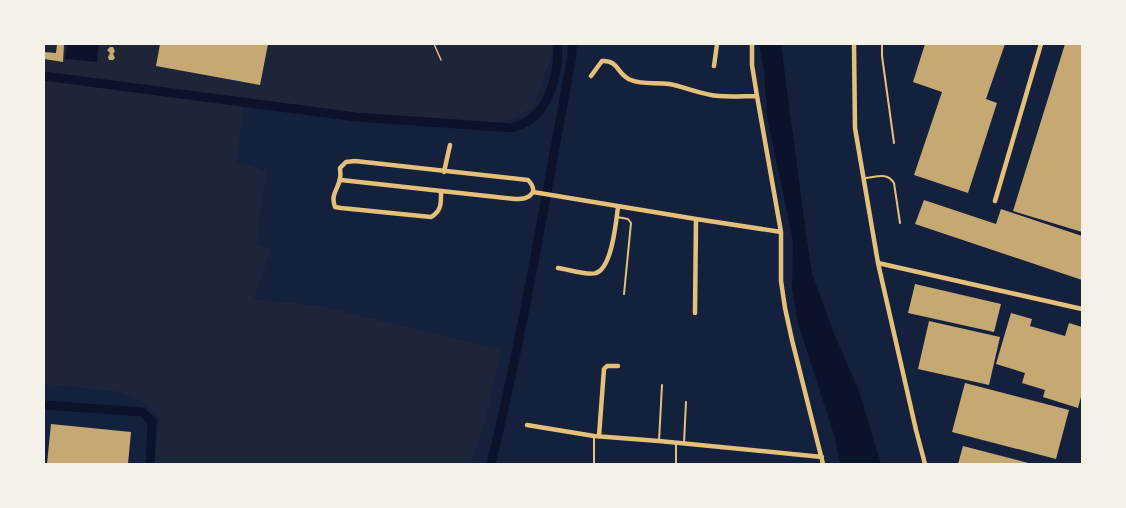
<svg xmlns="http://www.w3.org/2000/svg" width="1126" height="508" viewBox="0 0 1126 508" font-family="'Open Sans',sans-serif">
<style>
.green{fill:#1d2539}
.water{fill:#0b132b}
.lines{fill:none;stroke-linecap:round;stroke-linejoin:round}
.canal{stroke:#0b132b;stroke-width:9}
.building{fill:#c6a872}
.path{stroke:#e5c07b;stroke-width:1.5}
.service{stroke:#e5c07b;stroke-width:2}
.minor{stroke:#e5c07b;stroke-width:4.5}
</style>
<rect width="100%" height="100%" fill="#14213d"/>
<!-- green -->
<path class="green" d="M44,44H552L553,49L534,106L517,117L495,124L243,107L237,162L266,171L256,245L271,249L254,299L320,306L501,350L486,418L471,464H154L159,418L148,405L121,392L44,384Z"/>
<!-- water -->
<path class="water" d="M67,44H99L97,62L65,59Z
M759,44H781L805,226L812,273L833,331L859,391L881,464H840L835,438L798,323L792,289L793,241L767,116L764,72Z"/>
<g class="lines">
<!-- canal -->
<path class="canal" d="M44,76L356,117L513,128C519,125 526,123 531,119C551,105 560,67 557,44
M44,405L142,412L152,421L150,464
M491,464C524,330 546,193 572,56V44"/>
</g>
<!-- building -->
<path class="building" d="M57,44H64L63,62L44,59V52L56,53Z
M160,44H268L260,85L156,66Z
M925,44H1005L986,99L997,103L968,193L914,175L942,92L913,82Z
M1065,44H1082V232L1013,211Z
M110,47H113L115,51L113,54L115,58L113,60H109L108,57L110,53L107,50Z
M924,200L996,224L1001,209L1082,236V280L915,224Z
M915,284L1001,304L994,332L908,313Z
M1011,313L1032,319L1030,326L1065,336L1069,323L1082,327V393L1078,408L1043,397L1045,390L1022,383L1025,373L996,364Z
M929,321L1000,337L989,385L918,369Z
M965,383L1069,410L1056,459L952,432Z
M51,424L131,432L128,464H47Z
M963,446L1032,464H958Z"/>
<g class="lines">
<!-- path -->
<path class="path" d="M434,44L441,60"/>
<!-- service -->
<path class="service" d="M882,44V56L894,143
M865,178C877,177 887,172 894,183L900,223
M617,217L628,219L631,223L624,294
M659,441L662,385
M684,443L686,402
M594,464V437
M676,464V443"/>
<!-- minor -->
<path class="minor" d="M752,44V65L757,96L781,232V281L785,308L792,340L823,464
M854,44L855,128L878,263L916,430L925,464
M714,66L717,44
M591,76L602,61C619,60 617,75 631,80C643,85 656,82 669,84C686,87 702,95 719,96C732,97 745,96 757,96
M444,172L450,145
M341,180L515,199C522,199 529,199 533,192L696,219L781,232
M441,191C441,202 442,211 431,217L341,208L335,207C330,193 339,189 340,178C341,175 340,171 340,168L346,162L355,161L528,180C532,184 534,187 533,192
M995,201L1041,44
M878,263L1082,309
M558,268C567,269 588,276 596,273C612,268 616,222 618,207
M695,313L696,219
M527,425L594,436L659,441L822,457
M599,436L604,369L607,366H618"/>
</g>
<!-- border -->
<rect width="1126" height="508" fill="none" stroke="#f6f1e7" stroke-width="90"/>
</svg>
